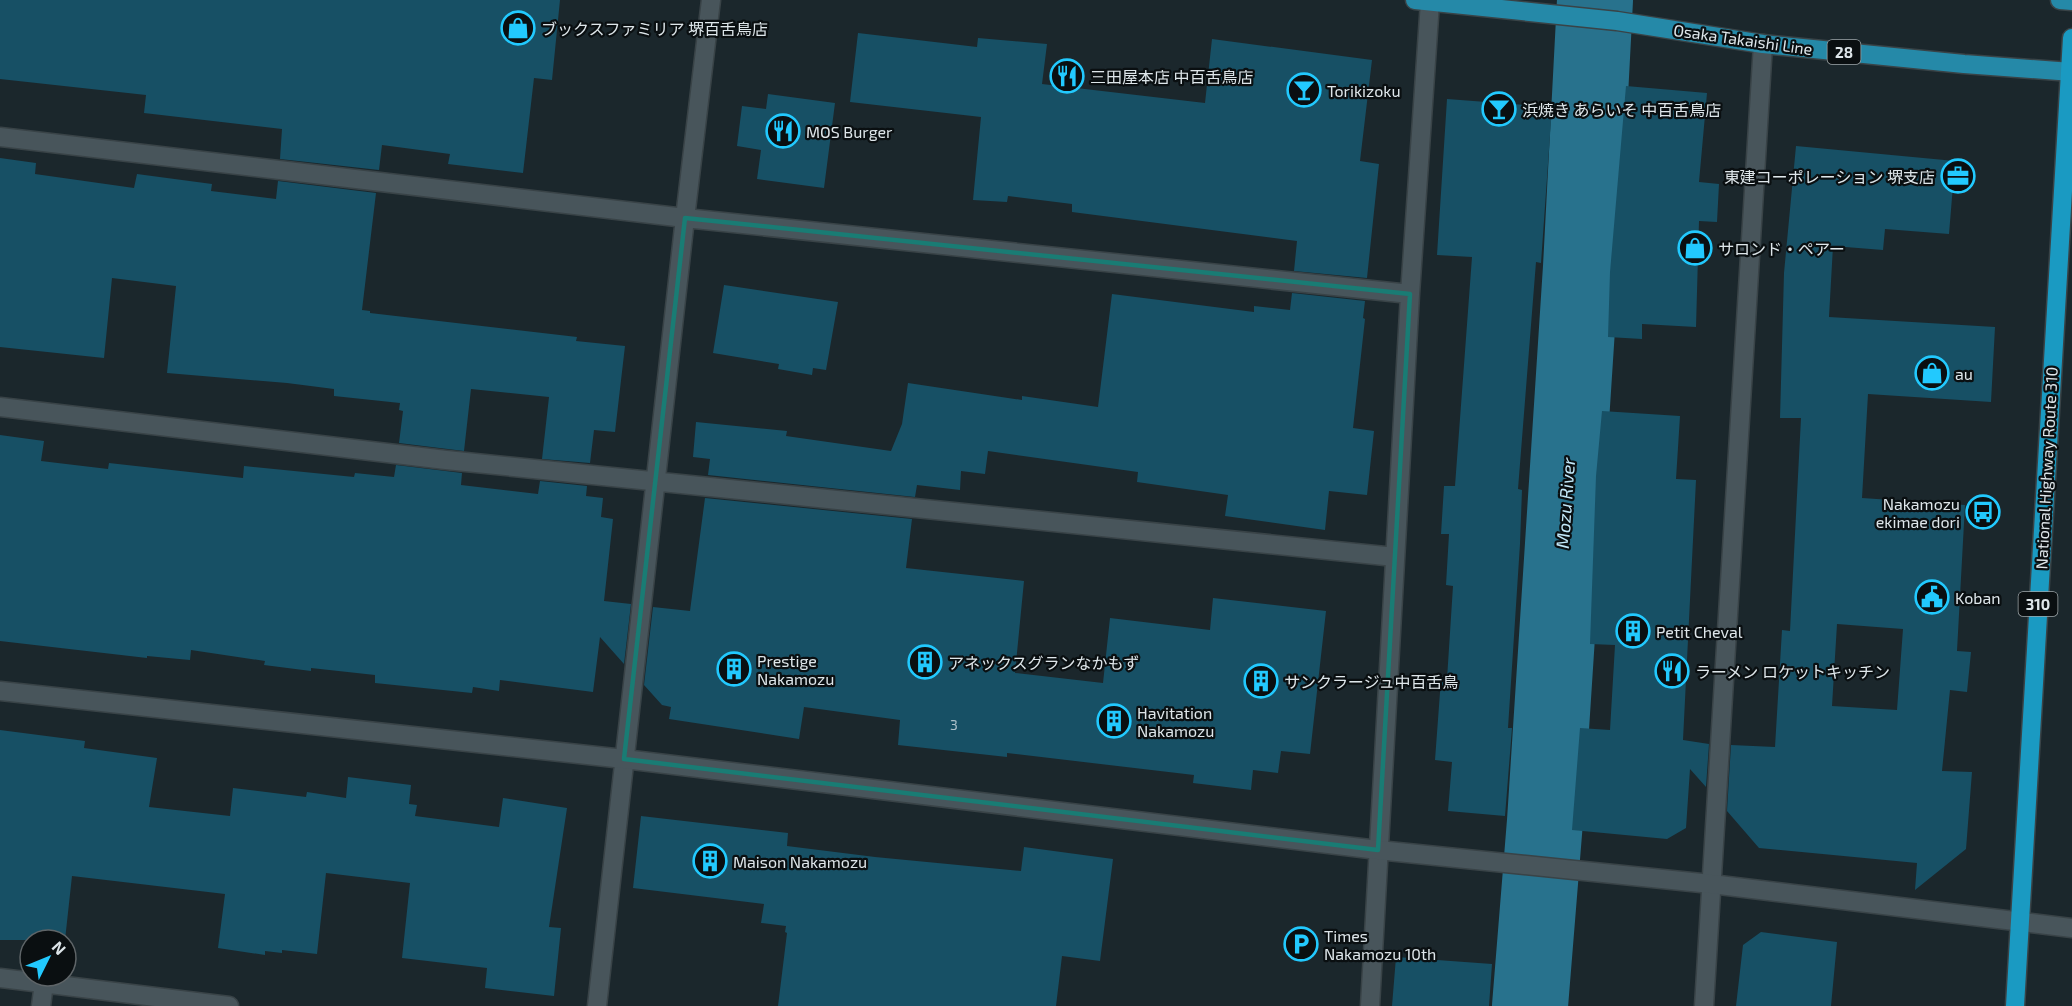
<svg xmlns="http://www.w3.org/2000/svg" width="2072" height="1006" viewBox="0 0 2072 1006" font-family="'Exo 2','Noto Sans JP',sans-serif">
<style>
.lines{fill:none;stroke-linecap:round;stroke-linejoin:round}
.river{stroke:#28728d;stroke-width:76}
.building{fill:#175065;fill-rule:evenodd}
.minor-casing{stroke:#394347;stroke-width:21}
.tertiary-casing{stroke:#394347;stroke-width:21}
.primary-casing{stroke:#394347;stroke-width:21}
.trunk-casing{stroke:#394347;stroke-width:21}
.minor{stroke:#48555b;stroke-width:18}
.tertiary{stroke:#48555b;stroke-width:18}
.primary{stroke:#2589a8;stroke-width:18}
.trunk{stroke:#1a9ac2;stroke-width:18}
.marked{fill:none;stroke:#197c74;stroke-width:4.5;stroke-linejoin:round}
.labels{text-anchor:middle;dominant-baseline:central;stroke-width:4.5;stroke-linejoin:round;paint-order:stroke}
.number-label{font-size:14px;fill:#acc0c9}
.shield{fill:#0a0f11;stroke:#9ea6a9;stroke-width:1.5}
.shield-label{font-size:15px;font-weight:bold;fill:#dee6ea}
.poi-label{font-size:16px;fill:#dee6ea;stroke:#0a0f11;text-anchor:start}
.street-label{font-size:16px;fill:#dee6ea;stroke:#0a0f11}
.water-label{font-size:18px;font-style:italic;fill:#c3e9fa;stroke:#0a0f11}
</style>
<rect width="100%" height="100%" fill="#1b272c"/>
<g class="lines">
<!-- river -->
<path class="river" d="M1530,1006L1545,821L1581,267L1595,0"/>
</g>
<!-- building -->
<path class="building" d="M0,0H560L552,80L534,78L523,173L448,164L450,154L382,145L379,170L280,159L282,129L144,113L146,95L0,79Z
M858,33L977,47L978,38L1047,44L1042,84L1205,103L1212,39L1372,60L1360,161L1379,164L1367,278L1294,271L1297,241L1072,212V204L1008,196L1007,202L973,200L981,117L850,102Z
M1626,86L1707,93L1699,182L1719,184L1717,222L1699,221L1696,327L1642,324V339L1608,337L1610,272Z
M768,94L835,103L824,188L757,179L761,150L737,146L742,106L766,109Z
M1447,99L1552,107L1541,263L1536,262L1518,489L1522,490L1520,544L1508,728H1512L1505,816L1448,811L1452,762L1435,760L1441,679H1447L1453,586L1446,585L1449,534H1441L1444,486H1455L1472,257L1437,255Z
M1796,146L1955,161L1949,234L1885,229L1883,250L1833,246L1829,317L1995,327L1991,402L1868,394L1862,498L1965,505L1957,651L1971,652L1967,692L1950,690L1942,771L1972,772L1966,849L1915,890L1917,863L1759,848L1727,811L1731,745L1775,747L1782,630L1790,631L1801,418H1780L1784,273ZM1837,624L1903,629L1897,710L1832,706Z
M0,158L36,163L35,174L134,188L137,174L212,184L211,191L276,199L278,181L376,193L362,310L370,311V313L577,337L576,341L625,346L615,432L594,430L590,463L542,459L549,397L471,389L464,451L399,443L403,411L399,410L400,403L334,396V389L287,383L167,373L176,286L112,278L104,358L0,347Z
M724,285L838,302L826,370L813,368L812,375L778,369L779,364L713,353Z
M1292,293L1365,301L1363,318L1365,319L1353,428L1374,431L1367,495L1329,491L1325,530L1225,516L1228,495L1137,482L1138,472L988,451L985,474L961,471L960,490L917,485L915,497L708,475L710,459L693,457L696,422L787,431L786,436L891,451L902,424L908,383L1022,400V396L1098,407L1112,294L1254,312V306L1290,310Z
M1602,411L1680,416L1676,479L1696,480L1683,740L1709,744L1706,787L1690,769L1686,828L1667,839L1572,830L1580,728L1610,730L1615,645L1590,644L1596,476Z
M0,435L44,441L41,461L108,469L109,463L243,478L244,466L354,477L355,473L394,477L396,465L462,473L461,485L538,494L540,481L587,486L586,496L603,498L601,517L613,519L604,601L631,604L624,664L600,637L593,692L500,680L499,691L473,687L472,693L375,683V675L311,668V671L264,665L265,661L191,650L190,660L147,656V658L0,641Z
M705,498L912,519L906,568L1024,581L1015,673L1103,683L1110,618L1210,630L1213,598L1326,611L1310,754L1281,751L1278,773L1253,770L1251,790L1193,783L1194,775L1007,753V757L898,745L900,720L804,707L799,739L669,719L671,707L662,705L644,685L653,607L690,611Z
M0,730L85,741L84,748L157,758L149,807L230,816L233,788L306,797L307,792L346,798L348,777L411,785L409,804L417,805L415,816L499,827L503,798L567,808L549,927L561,928L554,996L485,988L487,968L402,958L410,883L326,873L317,954L282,950V953L265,951V955L218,948L225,894L72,876L65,940H0Z
M641,816L788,833L787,846L875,857L1021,871L1024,847L1113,859L1100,961L1062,956L1056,1006H778L787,933L785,932L786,926L761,923L764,904L633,888Z
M1761,932L1837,942L1831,1006H1736L1743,945Z
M1396,957L1492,964L1489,1006H1392Z"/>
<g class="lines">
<!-- minor casing -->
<g class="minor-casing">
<path id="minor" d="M0,137L685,218L1410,294
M0,407L446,460L1395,557
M0,978L229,1006
M41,1006L44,983
M597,1006L685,218L711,0
M1370,1006L1410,294L1430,2
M1704,1006L1763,44"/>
</g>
<!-- tertiary casing -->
<g class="tertiary-casing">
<path id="tertiary" d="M0,691L624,759L1378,850L1711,884L2072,928"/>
</g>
<!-- primary casing -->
<g class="primary-casing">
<path id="primary" d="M1415,0L1617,21L1763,44L1964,64L2072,72
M2060,0L2072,1"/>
</g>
<!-- trunk casing -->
<g class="trunk-casing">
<path id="trunk" d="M2015,1006L2072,38"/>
</g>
<!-- minor -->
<use href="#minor" class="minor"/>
<!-- tertiary -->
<use href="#tertiary" class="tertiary"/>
<!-- primary -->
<use href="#primary" class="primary"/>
<!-- trunk -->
<use href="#trunk" class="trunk"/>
</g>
<!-- marked area -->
<path class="marked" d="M685,218L1410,294L1378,850L624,759Z"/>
<!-- icons -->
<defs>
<g id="shop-ring" transform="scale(1.725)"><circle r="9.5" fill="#0a0f11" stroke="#22c9fe" stroke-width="1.5"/><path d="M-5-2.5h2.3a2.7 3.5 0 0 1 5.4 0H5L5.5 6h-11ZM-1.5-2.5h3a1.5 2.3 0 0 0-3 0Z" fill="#22c9fe"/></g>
<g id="restaurant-ring" transform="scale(1.725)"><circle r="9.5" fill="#0a0f11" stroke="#22c9fe" stroke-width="1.5"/><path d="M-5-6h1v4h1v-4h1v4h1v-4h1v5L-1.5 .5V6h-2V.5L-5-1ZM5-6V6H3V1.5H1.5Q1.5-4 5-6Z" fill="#22c9fe"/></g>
<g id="bar-ring" transform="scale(1.725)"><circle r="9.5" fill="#0a0f11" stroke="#22c9fe" stroke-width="1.5"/><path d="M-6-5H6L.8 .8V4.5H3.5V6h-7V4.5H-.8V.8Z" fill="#22c9fe"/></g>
<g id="office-ring" transform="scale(1.725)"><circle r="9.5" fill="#0a0f11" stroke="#22c9fe" stroke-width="1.5"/><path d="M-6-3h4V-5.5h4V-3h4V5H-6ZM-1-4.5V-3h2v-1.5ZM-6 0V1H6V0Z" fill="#22c9fe"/></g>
<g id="bus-ring" transform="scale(1.725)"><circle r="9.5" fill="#0a0f11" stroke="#22c9fe" stroke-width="1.5"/><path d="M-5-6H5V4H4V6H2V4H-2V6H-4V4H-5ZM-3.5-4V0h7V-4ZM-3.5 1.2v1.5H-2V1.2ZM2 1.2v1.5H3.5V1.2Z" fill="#22c9fe"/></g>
<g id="civic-ring" transform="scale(1.725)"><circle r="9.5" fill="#0a0f11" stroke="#22c9fe" stroke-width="1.5"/><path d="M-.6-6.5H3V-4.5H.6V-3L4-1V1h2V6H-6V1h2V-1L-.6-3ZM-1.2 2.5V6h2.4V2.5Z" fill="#22c9fe"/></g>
<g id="building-ring" transform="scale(1.725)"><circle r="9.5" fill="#0a0f11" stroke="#22c9fe" stroke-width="1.5"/><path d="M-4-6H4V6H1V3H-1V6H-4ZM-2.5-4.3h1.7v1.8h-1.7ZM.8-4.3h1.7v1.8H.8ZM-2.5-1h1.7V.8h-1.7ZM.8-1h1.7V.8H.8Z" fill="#22c9fe"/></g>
<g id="parking-ring" transform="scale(1.725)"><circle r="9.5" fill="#0a0f11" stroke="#22c9fe" stroke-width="1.5"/><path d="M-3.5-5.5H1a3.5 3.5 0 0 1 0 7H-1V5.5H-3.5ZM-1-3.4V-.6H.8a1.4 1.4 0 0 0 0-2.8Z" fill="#22c9fe"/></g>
</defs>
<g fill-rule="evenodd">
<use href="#shop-ring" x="518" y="28"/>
<use href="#restaurant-ring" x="1067" y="76"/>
<use href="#bar-ring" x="1304" y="90"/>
<use href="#bar-ring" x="1499" y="109"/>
<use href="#restaurant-ring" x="783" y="131"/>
<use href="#office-ring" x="1958" y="176"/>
<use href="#shop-ring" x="1695" y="248"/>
<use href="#shop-ring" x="1932" y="373"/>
<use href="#bus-ring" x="1983" y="512"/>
<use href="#civic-ring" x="1932" y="597"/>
<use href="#building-ring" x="1633" y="631"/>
<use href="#building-ring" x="925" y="662"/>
<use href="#building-ring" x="734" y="669"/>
<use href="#restaurant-ring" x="1672" y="671"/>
<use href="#building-ring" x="1261" y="681"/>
<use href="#building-ring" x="1114" y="721"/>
<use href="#building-ring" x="710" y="861"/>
<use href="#parking-ring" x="1301" y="944"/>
</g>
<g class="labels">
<!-- number labels -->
<g class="number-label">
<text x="954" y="724">3</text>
</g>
<!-- shield labels -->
<g class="shield">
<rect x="1827.5" y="40" width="33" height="24" rx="4.5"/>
<rect x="2018.5" y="592" width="39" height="24" rx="4.5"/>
</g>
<g class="shield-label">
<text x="1844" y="52">28</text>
<text x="2038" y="604">310</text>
</g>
<!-- poi labels -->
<g class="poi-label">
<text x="541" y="28">ブックスファミリア 堺百舌鳥店</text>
<text x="1090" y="76">三田屋本店 中百舌鳥店</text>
<text x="1327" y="90">Torikizoku</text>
<text x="1522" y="109">浜焼き あらいそ 中百舌鳥店</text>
<text x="806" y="131">MOS Burger</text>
<text x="1935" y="176" text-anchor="end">東建コーポレーション 堺支店</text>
<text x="1718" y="248">サロンド・ペアー</text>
<text x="1955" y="373">au</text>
<text x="1960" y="503" text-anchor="end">Nakamozu<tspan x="1960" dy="18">ekimae dori</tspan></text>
<text x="1955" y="597">Koban</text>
<text x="1656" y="631">Petit Cheval</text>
<text x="757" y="660">Prestige<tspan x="757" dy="18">Nakamozu</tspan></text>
<text x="948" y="662">アネックスグランなかもず</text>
<text x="1695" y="671">ラーメン ロケットキッチン</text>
<text x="1284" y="681">サンクラージュ中百舌鳥</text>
<text x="1137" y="712">Havitation<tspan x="1137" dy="18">Nakamozu</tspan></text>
<text x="733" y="861">Maison Nakamozu</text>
<text x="1324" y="935">Times<tspan x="1324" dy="18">Nakamozu 10th</tspan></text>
</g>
<!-- street labels -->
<g class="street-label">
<text transform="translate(1743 39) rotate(8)">Osaka Takaishi Line</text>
<text transform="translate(2046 468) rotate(-87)">National Highway Route 310</text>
</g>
<!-- water labels -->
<g class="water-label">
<text transform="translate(1565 503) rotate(-86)">Mozu River</text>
</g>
</g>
<!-- north arrow -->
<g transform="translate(48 958) rotate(47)"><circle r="28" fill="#0a0f11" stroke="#5f6568" stroke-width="1.5"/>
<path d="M0-4.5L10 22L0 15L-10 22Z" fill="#22c9fe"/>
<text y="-9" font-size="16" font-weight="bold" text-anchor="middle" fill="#dee6ea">N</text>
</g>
</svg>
